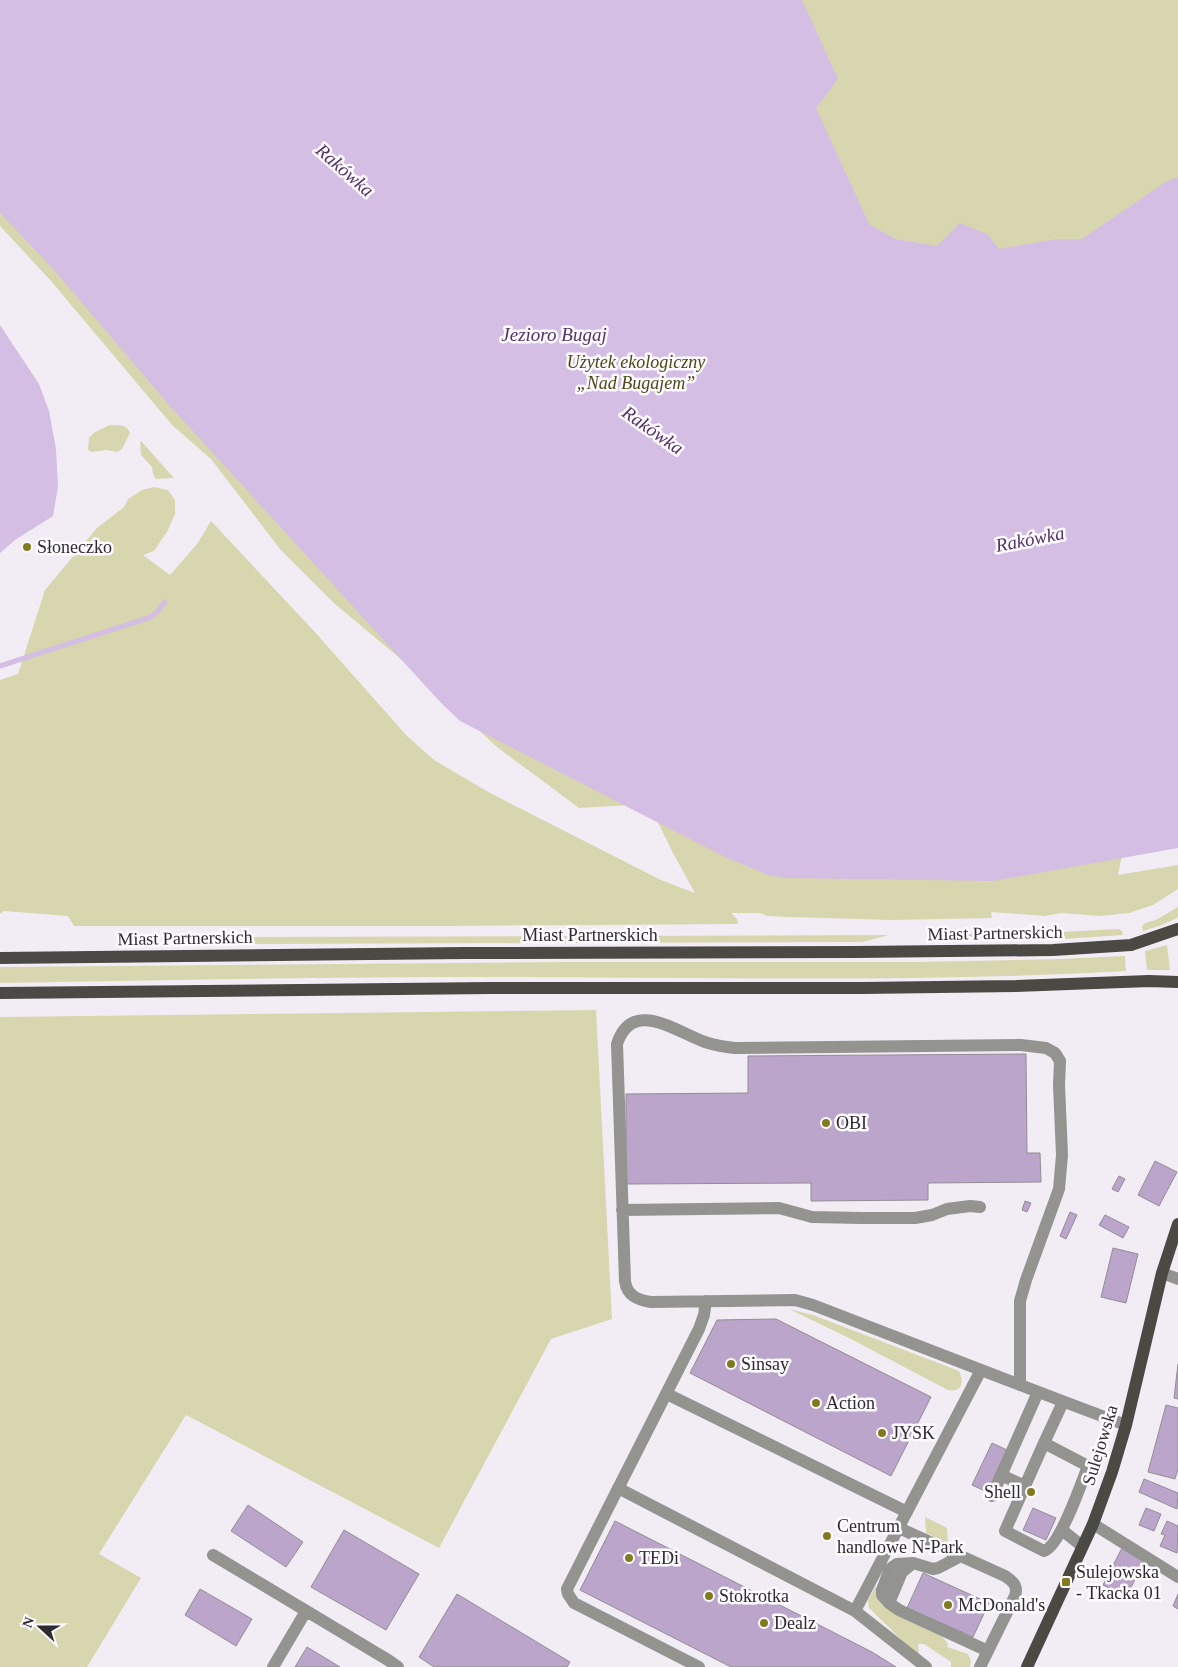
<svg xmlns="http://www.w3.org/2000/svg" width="1178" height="1667" viewBox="0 0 1178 1667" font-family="Georgia,serif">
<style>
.green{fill:#d8d6af}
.water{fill:#d5bee4}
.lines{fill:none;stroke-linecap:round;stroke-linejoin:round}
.stream{stroke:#d5bee4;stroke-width:5}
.building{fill:#bca5cb;stroke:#928d95}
.minor{stroke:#93938f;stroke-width:12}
.major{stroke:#4a4943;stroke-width:12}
.poi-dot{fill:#837a20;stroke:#fdfbff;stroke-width:2}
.labels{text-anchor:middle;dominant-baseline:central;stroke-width:5;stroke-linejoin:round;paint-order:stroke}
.park-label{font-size:18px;font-style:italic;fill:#4d4815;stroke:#fdfbff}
.poi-label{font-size:18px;fill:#2d2b2e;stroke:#fdfbff;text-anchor:start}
.street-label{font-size:18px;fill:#2d2b2e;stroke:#fdfbff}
.water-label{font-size:19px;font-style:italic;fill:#523364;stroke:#fdfbff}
</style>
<rect width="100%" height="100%" fill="#f2edf5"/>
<!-- green -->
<path class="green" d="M0,0H1178V800L1131,809L1118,875L1178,865V889L1153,905L1129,913L1100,916L1061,913L1045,916L991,912L992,918L892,920L788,917L767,916L760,913H731L737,919L738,924L449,926H74L68,916L4,911L0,914V680L18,674L45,590L97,528L124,507L128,499L142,490L154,487L168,490L175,500V514L168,530L154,551L143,555L170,575L197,544L211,521L313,630L407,736L434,760L490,793L661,880L695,893L673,853L649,804L579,808L497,747L409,666L335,604L280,549L211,459L172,425L51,281L0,226Z
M110,425C119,425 126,424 130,433L122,449L117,452L107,450L91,452L88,450L89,438L95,432Z
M141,441L174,478L156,479L153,474L152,467L141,455L140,442Z
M1178,907V917L1177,918L1162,925L1143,931L1142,926L1145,923L1156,920Z
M1119,929L1122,931L1123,935L1035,941H997L957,934L1061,932Z
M889,935L862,942L236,944V937Z
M1167,945L1170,970H1147L1145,951Z
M1125,956L1126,971C913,983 700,977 487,977C325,977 162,980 0,983V967L564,962H914L1061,959Z
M596,1010L612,1319L551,1339L439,1548L186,1415L99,1554L141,1578L87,1667H0V1017Z
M789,1309L813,1315L959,1371C964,1382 963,1392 948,1390L849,1338Z
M925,1517L947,1528L948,1543L926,1533Z
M876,1586L882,1605L939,1632L948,1644L947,1647L968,1654L971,1661L970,1667H951V1662L924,1644H918L919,1656L915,1653L869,1608L868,1600Z"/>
<!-- water -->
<path class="water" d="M0,0H802L838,79L816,108L869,224L895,239L937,246L960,223L987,234L999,249L1057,239H1082L1167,181L1178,177V848L993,881L785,878L768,875L725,857L460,721L441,703L169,405L55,271L0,213Z
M0,325L39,384L49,411L56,449L58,487L53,516L15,540L0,553Z"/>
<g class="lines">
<!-- stream -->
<path class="stream" d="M0,666L151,617L157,612L165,602"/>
</g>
<!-- building -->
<path class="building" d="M1026,1054L1027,1153H1040L1041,1182L928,1183V1200L811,1201V1183L626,1184V1094L748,1093V1056Z
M1155,1161L1177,1172L1159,1206L1138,1195Z
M1119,1176L1125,1179L1118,1192L1112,1189Z
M1025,1201L1031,1203L1027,1212L1022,1210Z
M1070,1212L1077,1215L1066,1239L1060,1236Z
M1105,1215L1129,1227L1123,1238L1099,1225Z
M1113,1248L1138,1254L1126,1303L1101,1297Z
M776,1319L931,1397L891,1476L690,1373L717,1320Z
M1178,1364V1399L1174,1398Z
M1166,1405L1178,1408V1469L1175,1479L1148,1472Z
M992,1443L1007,1450L987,1492L972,1485Z
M1144,1479L1178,1493L1177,1509L1139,1492Z
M248,1505L303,1542L286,1567L231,1531Z
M1033,1508L1056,1518L1046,1540L1023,1530Z
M1146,1508L1161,1514L1154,1531L1139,1525Z
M615,1521L872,1652L896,1667H731L580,1590Z
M1167,1521L1178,1526L1177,1553L1160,1546L1165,1535L1161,1534Z
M344,1530L419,1574L386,1630L311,1587Z
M1122,1548L1145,1560L1126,1597L1103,1585Z
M923,1573L989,1603L973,1637L907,1608Z
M200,1589L252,1619L236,1646L185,1615Z
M457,1594L570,1662L567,1667H434L419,1657Z
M1178,1594V1609L1173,1606Z
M307,1647L340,1667H295Z"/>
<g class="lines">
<!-- minor -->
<path class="minor" d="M622,1210L779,1208L812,1217L862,1218H915L932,1215L947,1209L970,1206L980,1207
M1162,1273L1178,1279
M1020,1385V1301L1026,1280L1059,1189L1062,1155L1059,1085L1060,1061L1055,1053L1046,1048L1021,1045L735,1048C725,1047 714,1045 705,1042C675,1031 632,998 617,1044L625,1281C627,1296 638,1300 651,1302L795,1300L813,1305C917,1345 1021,1386 1126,1425
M667,1394L907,1512
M1044,1443L1005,1531L1044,1551C1060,1546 1081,1484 1088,1466L1044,1443L1063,1402
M1001,1475L1025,1486
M618,1488L855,1611L926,1667
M992,1496L1038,1392
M1093,1524L1178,1577
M899,1528L1005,1576C1014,1582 1018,1586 1015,1596L980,1667
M1062,1530L1082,1546
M213,1555L388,1660L398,1667
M961,1556L938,1568L933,1569L913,1563L902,1572L889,1603L899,1610L988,1651
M889,1603L882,1595V1590L890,1569L897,1564L913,1563
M855,1611L981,1370
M273,1667L306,1611
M699,1667L574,1603L568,1594L567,1589L699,1329L704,1315L706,1301"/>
<!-- major -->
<path class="major" d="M0,958L465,953L856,952L1053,950L1131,945L1178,929
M0,993L491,988H862L1016,986L1149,981L1178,982
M1027,1667L1093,1524L1112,1472L1126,1425L1162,1273L1178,1224"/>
</g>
<!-- markers -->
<g class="poi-dot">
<circle cx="27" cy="547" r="5"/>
<circle cx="826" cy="1123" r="5"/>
<circle cx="731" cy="1364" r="5"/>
<circle cx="816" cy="1403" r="5"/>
<circle cx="882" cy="1433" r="5"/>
<circle cx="1031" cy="1492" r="5"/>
<circle cx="827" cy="1536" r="5"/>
<circle cx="629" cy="1558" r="5"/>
<rect x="1061" y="1577" width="10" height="10" rx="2.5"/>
<circle cx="709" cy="1596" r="5"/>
<circle cx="948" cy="1605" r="5"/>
<circle cx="764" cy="1623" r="5"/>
</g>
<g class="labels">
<!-- park labels -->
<g class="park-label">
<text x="636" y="362">Użytek ekologiczny<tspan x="636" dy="21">„Nad Bugajem”</tspan></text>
</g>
<!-- poi labels -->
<g class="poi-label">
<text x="37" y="547">Słoneczko</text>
<text x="836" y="1123">OBI</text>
<text x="741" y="1364">Sinsay</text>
<text x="826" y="1403">Action</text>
<text x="892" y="1433">JYSK</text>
<text x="1021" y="1492" text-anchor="end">Shell</text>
<text x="837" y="1526">Centrum<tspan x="837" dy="21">handlowe N-Park</tspan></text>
<text x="639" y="1558">TEDi</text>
<text x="1076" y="1572">Sulejowska<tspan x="1076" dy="21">- Tkacka 01</tspan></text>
<text x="719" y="1596">Stokrotka</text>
<text x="958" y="1605">McDonald's</text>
<text x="774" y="1623">Dealz</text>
</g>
<!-- street labels -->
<g class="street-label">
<text transform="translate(995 933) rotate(-1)">Miast Partnerskich</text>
<text x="590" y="935">Miast Partnerskich</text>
<text transform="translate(185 938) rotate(-1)">Miast Partnerskich</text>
<text transform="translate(1100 1445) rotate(-73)">Sulejowska</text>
</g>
<!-- water labels -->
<g class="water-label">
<text transform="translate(345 170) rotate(41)">Rakówka</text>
<text x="554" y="334">Jezioro Bugaj</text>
<text transform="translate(653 430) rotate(35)">Rakówka</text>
<text transform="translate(1030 539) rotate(-11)">Rakówka</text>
</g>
</g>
<!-- north arrow -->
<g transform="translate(40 1627) rotate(291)" stroke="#fdfbff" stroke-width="4" paint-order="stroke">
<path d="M0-4L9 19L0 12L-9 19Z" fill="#2d2b2e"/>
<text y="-8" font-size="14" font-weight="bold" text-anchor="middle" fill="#2d2b2e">N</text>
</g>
</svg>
